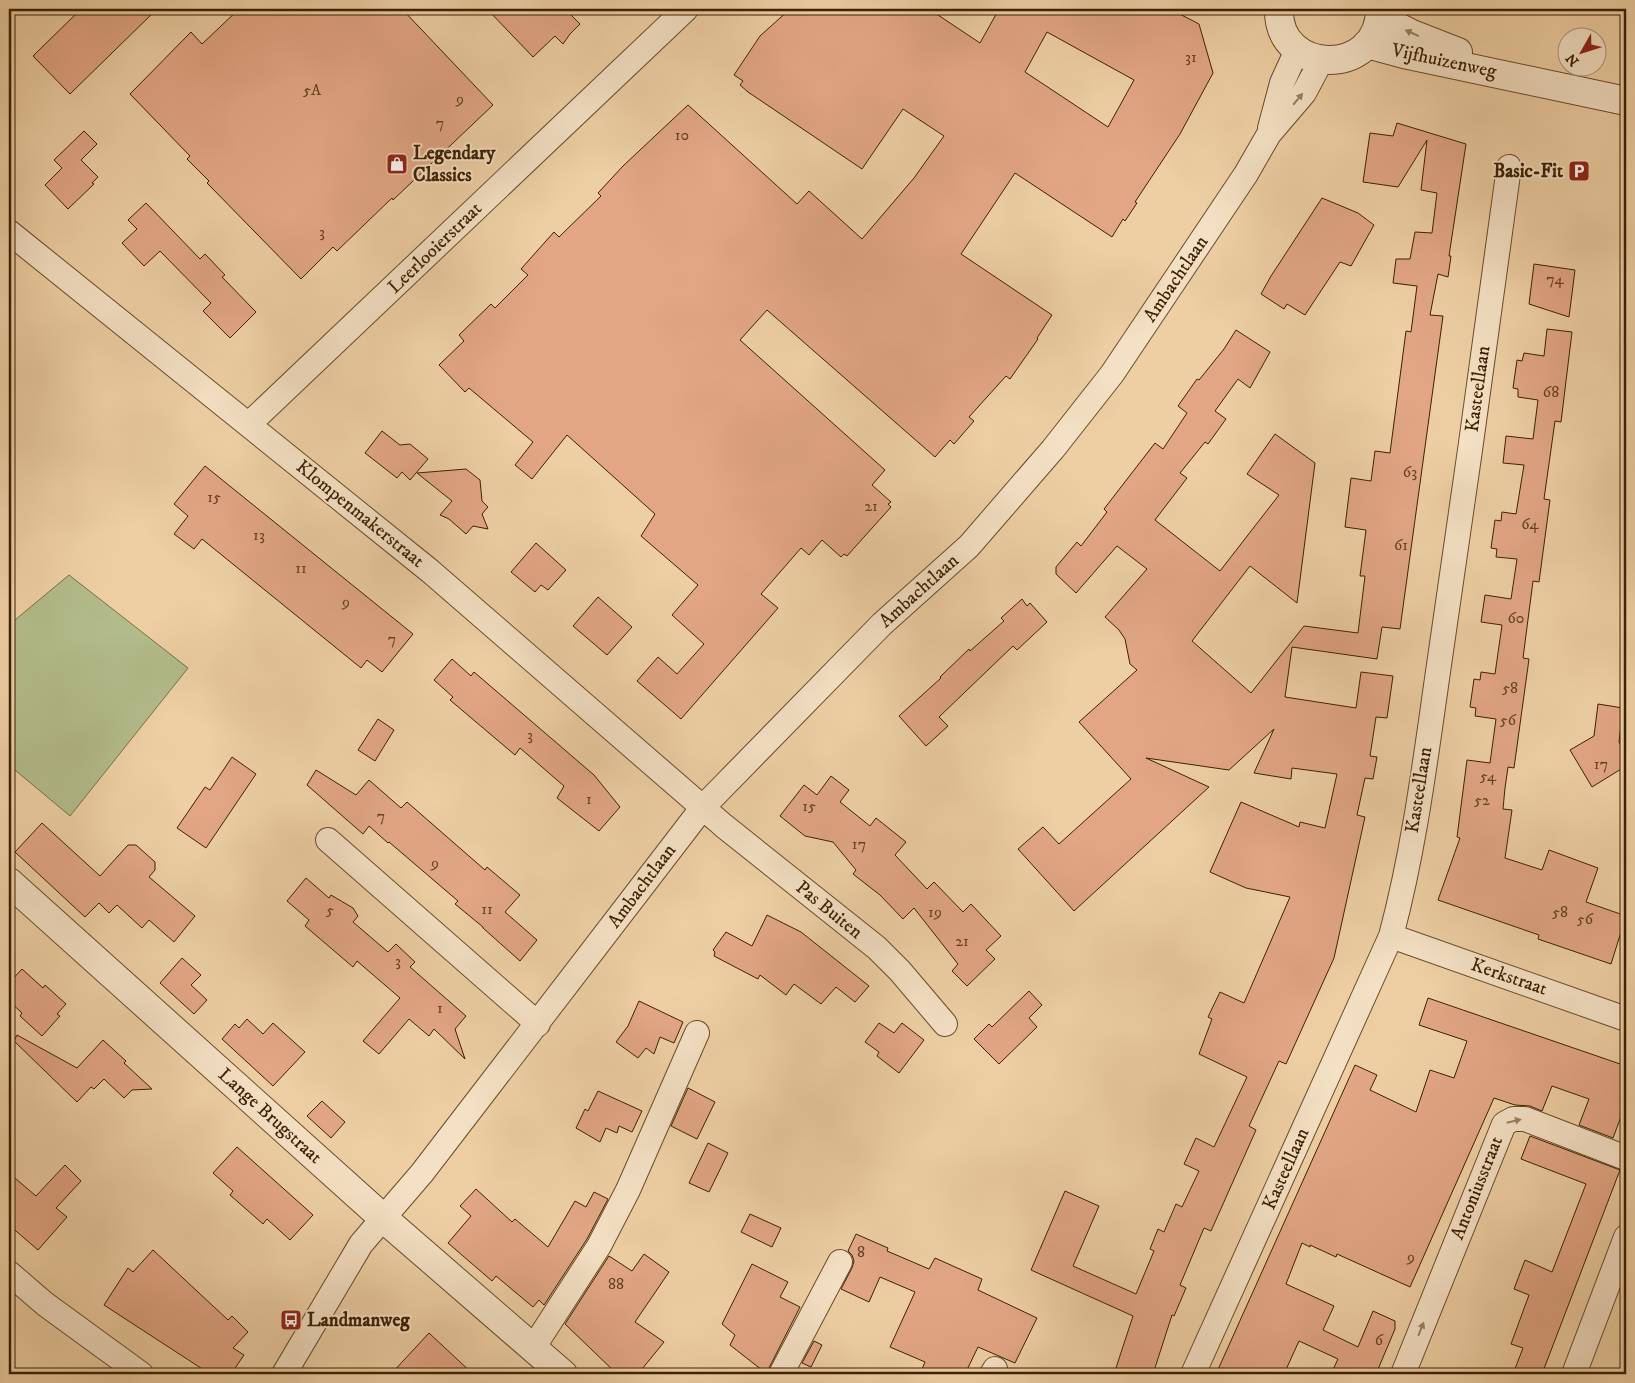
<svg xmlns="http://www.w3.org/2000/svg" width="1635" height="1383" viewBox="0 0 1635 1383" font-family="'IM FELL DW Pica',serif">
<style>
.green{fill:#b3bc8b;stroke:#786e46}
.building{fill:#e2a684;stroke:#3c2102;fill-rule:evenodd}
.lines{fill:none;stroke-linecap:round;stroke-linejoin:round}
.minor-casing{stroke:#684c2a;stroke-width:26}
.tertiary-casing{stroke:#684c2a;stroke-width:30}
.minor{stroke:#f4e0c4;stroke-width:24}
.tertiary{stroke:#f4e0c4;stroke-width:28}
.oneway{fill:#988063}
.labels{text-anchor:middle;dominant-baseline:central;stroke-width:4;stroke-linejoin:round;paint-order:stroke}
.number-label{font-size:16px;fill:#664222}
.street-label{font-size:19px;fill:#3c2102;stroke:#f4e0c4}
.poi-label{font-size:19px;font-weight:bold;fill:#3c2102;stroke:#f4e0c4;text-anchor:start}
</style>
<rect width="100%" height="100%" fill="#eecfa4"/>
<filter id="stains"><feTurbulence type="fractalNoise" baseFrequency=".004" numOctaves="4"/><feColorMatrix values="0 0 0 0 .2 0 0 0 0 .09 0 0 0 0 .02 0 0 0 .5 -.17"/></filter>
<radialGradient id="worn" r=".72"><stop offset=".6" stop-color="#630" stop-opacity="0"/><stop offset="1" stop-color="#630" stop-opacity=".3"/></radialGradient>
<!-- green -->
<path class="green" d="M69,575L188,668L70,816L9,765V625Z"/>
<!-- building -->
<path class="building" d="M81,9H157L70,94L33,56Z
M239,9H402L493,105L393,200L392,198L337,251L333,247L301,279L207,183L209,181L187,159L190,156L130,94L191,32L202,44Z
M487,9H565L580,24L570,34L563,44L555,36L533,57Z
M790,9H929L980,43L999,9H1170L1199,24L1213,73L1180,134L1135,202L1137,203L1125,221L1123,219L1112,237L1015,173L961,254L1052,315L1037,338L1038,339L1010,379L1006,376L969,417L974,421L954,444L950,440L935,457L767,310L740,340L885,470L872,485L891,502L888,504L891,507L847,556L844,554L841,557L822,540L809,555L801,548L761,594L778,608L681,719L637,681L658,657L677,674L704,644L672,615L698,585L641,536L655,514L567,435L532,479L515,465L533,442L469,388L465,392L439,365L464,341L459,335L491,304L495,308L528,275L521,269L554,232L559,237L601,196L598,193L623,166L688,105L797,204L809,191L862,239L914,178L944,136L903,109L862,169L748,92L740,85L743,81L734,75L760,36ZM1047,32L1134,80L1108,127L1025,72Z
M1397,123L1466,144L1449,256H1451L1448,277L1438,274L1430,315L1443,316L1400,629L1382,627L1377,659L1292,647L1285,697L1356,708L1361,672L1393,676L1387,718L1376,717L1370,756L1377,757L1373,779L1365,778L1357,815L1365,817L1334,958L1286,1064L1279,1061L1249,1126L1256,1130L1211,1231L1204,1228L1180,1285L1186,1288L1174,1316L1172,1315L1153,1374H1114L1133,1316L1031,1270L1065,1191L1099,1206L1073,1266L1136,1294L1154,1251L1150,1249L1158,1229L1164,1232L1176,1204L1182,1207L1199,1171L1184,1164L1196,1138L1214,1147L1247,1077L1199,1054L1212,1019L1208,1017L1220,992L1244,1003L1290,897L1246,888L1210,872L1241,802L1299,827L1300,822L1325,828L1337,774L1292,768L1291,779L1254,773L1274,729L1229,770L1146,758L1209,787L1074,911L1018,849L1043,827L1059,844L1131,779L1079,722L1137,670L1130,664L1125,639L1119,630L1105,617L1147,569L1117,546L1076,593L1056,574V567L1077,542L1081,546L1107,512L1104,509L1155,443L1163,449L1187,413L1178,406L1197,379L1199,380L1224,349L1236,330L1270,352L1250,388L1238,379L1215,411L1226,419L1208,444L1205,442L1180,473L1187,478L1155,520L1220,571L1279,495L1247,474L1275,434L1315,463L1297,603L1250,566L1192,641L1251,693L1304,626L1358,633L1365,576H1360L1366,530L1345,527L1351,478L1371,481L1375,451L1390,453L1406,331L1411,332L1417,286L1393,283L1396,259H1410L1415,232L1432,233L1437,193L1421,190L1427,140L1398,187L1363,182L1370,133L1393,136Z
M84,131L97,144L81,160L98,177L92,183L94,184L68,209L45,185L62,168L54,160Z
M1322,198L1358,213L1374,225L1351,266L1340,262L1305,315L1287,304L1284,309L1261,294L1271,276Z
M146,203L200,259L205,254L225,275L222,277L256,312L230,338L203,311L211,303L160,251L144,266L122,243L137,229L128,220Z
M1534,264L1575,270L1569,317L1529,304Z
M1547,329L1572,332L1561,422L1555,421L1544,499L1550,500L1539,582L1533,581L1523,658L1529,659L1514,768L1508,767L1505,788L1503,809L1512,810L1505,858L1542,870L1549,850L1598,868L1586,902L1626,916L1611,964L1538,939L1539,935L1438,900L1460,838L1457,837L1467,760L1490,763L1496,719L1475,716L1476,708L1470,707L1474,679L1480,680L1481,672L1495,674L1502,625L1481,622L1485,595L1511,599L1517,559L1496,557L1497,549L1491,548L1495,520L1501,521L1502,512L1516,514L1524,465L1503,463L1506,436L1533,439L1538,400L1518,397V389L1513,388L1517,360L1522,361L1524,353L1544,356Z
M382,431L400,445L410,444L428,459L410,480L402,472L397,478L365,453Z
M205,466L413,634L382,672L367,660L361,668L202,539L194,549L174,534L188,516L174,504Z
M466,469L480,480L482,501L488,507L482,514L488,529L473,526L466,534L449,519L440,515L452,501L417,473Z
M536,543L566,570L548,590L541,585L535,592L511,572Z
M598,597L632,627L607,655L573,626Z
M1022,599L1027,606L1030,603L1047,622L1017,650L1013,646L939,717L948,726L926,746L899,716L941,678L940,677L969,649L970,651L1004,621L1001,618Z
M452,659L471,676L474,672L594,775L620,807L599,831L557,798L564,786L520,748L515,755L450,700L453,697L434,680Z
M1598,704L1623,708L1619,742L1626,754V766L1592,787L1570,750L1594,736Z
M378,719L394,730L375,761L358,750Z
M232,757L256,774L206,848L177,828L205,787L210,790Z
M316,770L356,795L369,780L401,808L407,802L485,870L487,867L520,895L505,912L537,940L520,961L483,928V927L455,904L458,901L389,842L388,843L369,826L363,834L307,785Z
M831,776L849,790L840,802L870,826L876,818L906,842L895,855L927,889L934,882L963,912L971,904L1001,936L986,950L995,959L967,986L952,971L958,964L914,908L903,919L880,895L853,874L856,870L833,842L805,836L780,816L804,785L817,795Z
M42,823L100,876L128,845H136L155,862V870L149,877L195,916L174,942L149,920L142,928L117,905L109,913L99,903L85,917L15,852Z
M306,878L329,898L331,895L353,908L358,916L353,922L388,952L396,944L415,962L410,967L466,1016L455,1029L465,1059L434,1029L429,1036L409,1019L379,1054L363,1041L400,998L357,961L353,967L305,926L309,920L287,901Z
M767,915L801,932L869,986L855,1002L836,987L821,1004L794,984L786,995L760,975L758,979L714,956L715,952L713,950L726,932L752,946Z
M182,958L201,975L191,985L207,1000L194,1014L160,983Z
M22,969L43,988L45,985L66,1004L57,1014L60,1016L42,1036L20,1016L22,1013L9,1001V983Z
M1029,991L1042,1005L1029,1018L1037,1027L999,1064L974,1039L989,1024L992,1027Z
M1428,998L1626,1066V1103L1613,1138L1579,1125L1589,1099L1552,1086L1542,1111L1530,1106L1515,1105L1494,1098L1410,1287L1337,1254L1336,1257L1310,1245V1247L1302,1243L1286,1284L1334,1306L1323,1330L1358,1347L1373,1311L1395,1321V1329L1376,1374H1331L1338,1359L1299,1341L1284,1374H1216L1355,1065L1377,1075L1370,1090L1416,1112L1430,1070L1454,1078L1467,1041L1419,1025Z
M639,1001L683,1022L674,1043L660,1037L654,1054L646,1048L638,1058L616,1042L628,1026Z
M247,1019L263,1034L273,1023L305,1052L273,1086L222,1039L235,1024L239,1028Z
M879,1023L894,1033L902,1023L924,1040L899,1073L877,1056L879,1052L865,1042Z
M17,1035L77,1068L103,1040L126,1061L124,1063L152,1089L132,1090L124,1098L104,1079L94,1089L91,1087L77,1102L14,1041Z
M688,1088L715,1102L697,1139L671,1126Z
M598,1091L642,1111L632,1132L619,1126L617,1133L606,1128L600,1142L576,1128L585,1109L588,1111Z
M322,1101L345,1122L331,1138L307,1116Z
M1530,1136L1620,1170L1542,1374H1513L1523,1348L1511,1344L1529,1295L1514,1289L1525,1260L1552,1272L1586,1184L1521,1159Z
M708,1143L728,1153L709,1192L689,1183Z
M237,1147L313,1215L290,1240L267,1219L263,1224L230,1195L233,1191L213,1173Z
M65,1165L81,1181L56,1208L67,1217L38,1250L9,1225V1173L36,1196Z
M476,1189L512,1222L515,1219L548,1247L575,1201L586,1207L594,1192L608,1199L587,1239L544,1305L539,1300L533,1307L496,1276L492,1281L448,1243L471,1216L460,1206Z
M750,1214L781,1228L772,1247L741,1232Z
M856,1234L888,1248L887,1251L929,1269L935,1258L982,1279L978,1290L1037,1318L1015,1363L978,1347L965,1374H920L925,1362L890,1347L915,1292L880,1277L869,1302L841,1289L852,1268L854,1261L852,1255L848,1251Z
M153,1250L228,1320L232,1316L248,1332L233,1348L244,1355L231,1374H210L104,1305L128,1268L133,1272Z
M644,1254L669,1272L635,1322L664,1342L638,1374H617L565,1324L609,1256L632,1271Z
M752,1264L788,1282L780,1297L800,1307L769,1368L767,1374L730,1345L735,1335L722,1324Z
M429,1333L473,1374H391Z
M814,1341L822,1345L811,1367L802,1363Z"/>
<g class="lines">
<!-- minor casing -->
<g class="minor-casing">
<path id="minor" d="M1270,128L1282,83L1297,50
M9,232L430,571L724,826L877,948L900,971L945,1024
M249,424L686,9
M328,840L538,1024
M1391,936L1626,1019
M9,1273L45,1304L141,1374
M533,1348L599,1246L628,1190L697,1033
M284,1374L361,1244L422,1173L703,807L882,624L969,546L1053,449L1112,374L1246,174L1269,134L1304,93L1321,61
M781,1374L840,1262
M992,1374L995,1369
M1193,1374L1391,936C1416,843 1427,746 1441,651C1465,490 1487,328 1509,167
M1403,1374L1504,1124L1513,1119H1525L1626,1158
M1574,1374L1626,1237"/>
</g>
<!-- tertiary casing -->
<g class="tertiary-casing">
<path id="tertiary" d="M1279,9C1277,76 1380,78 1380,9
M1380,18L1412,34L1458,52
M1367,44L1404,54L1626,101
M9,882L383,1218L563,1374"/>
</g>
<!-- minor -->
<use href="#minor" class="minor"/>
<!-- tertiary -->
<use href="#tertiary" class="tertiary"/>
</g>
<!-- one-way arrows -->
<defs><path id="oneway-solid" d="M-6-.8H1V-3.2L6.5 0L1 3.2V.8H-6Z" transform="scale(1.25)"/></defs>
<g class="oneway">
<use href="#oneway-solid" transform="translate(1412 33) rotate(-156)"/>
<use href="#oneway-solid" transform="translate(1298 99) rotate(-50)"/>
<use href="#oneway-solid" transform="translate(1514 1121) rotate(-13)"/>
<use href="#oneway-solid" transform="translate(1421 1329) rotate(-68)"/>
</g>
<!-- icons -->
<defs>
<g id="shop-square" transform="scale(1.125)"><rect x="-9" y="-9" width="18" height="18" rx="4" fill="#8f2418" stroke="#f4e0c4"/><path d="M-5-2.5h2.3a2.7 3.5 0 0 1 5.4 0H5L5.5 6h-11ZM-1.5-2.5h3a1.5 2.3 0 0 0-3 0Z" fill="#fff"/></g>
<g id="parking-square" transform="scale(1.125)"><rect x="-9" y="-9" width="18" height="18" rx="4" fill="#8f2418" stroke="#f4e0c4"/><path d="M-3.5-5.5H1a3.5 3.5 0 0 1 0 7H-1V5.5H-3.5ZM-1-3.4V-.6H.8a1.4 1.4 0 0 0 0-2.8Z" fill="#fff"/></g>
<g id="bus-square" transform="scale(1.125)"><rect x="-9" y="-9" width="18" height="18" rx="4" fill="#8f2418" stroke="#f4e0c4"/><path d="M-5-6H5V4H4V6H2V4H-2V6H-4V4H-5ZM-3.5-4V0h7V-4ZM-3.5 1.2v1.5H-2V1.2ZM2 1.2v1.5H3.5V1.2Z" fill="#fff"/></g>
</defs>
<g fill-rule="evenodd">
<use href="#shop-square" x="397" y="164"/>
<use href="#parking-square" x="1579" y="171"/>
<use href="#bus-square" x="291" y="1320"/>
</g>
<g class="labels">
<!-- number labels -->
<g class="number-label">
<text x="1191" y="57">31</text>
<text x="312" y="90">5A</text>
<text x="460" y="99">9</text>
<text x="440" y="123">7</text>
<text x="682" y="135">10</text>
<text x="322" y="232">3</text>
<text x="1555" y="279">74</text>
<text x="1551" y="392">68</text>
<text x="1410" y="472">63</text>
<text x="214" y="497">15</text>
<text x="871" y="506">21</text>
<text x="1530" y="524">64</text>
<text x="259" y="535">13</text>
<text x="1401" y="545">61</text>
<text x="301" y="568">11</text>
<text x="346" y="602">9</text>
<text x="1516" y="618">60</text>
<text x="392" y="639">7</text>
<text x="1510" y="688">58</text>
<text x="1508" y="720">56</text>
<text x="530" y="735">3</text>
<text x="1601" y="764">17</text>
<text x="1488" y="776">54</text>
<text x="589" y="799">1</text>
<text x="1482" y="800">52</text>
<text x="809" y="806">15</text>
<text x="381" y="816">7</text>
<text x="859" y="844">17</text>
<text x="435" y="863">9</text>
<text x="487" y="909">11</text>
<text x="330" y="910">5</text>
<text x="935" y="912">19</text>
<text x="1560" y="912">58</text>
<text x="1585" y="919">56</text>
<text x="962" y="941">21</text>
<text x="398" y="961">3</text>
<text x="440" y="1008">1</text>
<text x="861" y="1252">8</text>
<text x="1411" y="1257">9</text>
<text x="616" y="1284">88</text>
<text x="1379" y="1340">6</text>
</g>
<!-- street labels -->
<g class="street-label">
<text transform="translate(1444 61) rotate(12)">Vijfhuizenweg</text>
<text transform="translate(435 248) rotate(-44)">Leerlooierstraat</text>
<text transform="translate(1176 279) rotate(-56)">Ambachtlaan</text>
<text transform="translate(1478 389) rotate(-82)">Kasteellaan</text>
<text transform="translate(360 514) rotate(39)">Klompenmakerstraat</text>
<text transform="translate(919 591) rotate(-42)">Ambachtlaan</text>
<text transform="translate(1419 790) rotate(-81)">Kasteellaan</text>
<text transform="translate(642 886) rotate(-53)">Ambachtlaan</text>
<text transform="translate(829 910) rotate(39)">Pas Buiten</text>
<text transform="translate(1509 977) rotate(19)">Kerkstraat</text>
<text transform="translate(270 1116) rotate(42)">Lange Brugstraat</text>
<text transform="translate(1286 1169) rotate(-66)">Kasteellaan</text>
<text transform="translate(1477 1188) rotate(-68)">Antoniusstraat</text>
</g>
<!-- poi labels -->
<g class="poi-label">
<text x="413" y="153">Legendary<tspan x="413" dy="22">Classics</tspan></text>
<text x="1563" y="171" text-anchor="end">Basic-Fit</text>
<text x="307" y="1320">Landmanweg</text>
</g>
</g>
<!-- margin -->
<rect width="1635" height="1383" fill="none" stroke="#eecfa4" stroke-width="30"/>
<rect x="10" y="10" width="1615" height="1363" fill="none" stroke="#3c2102" stroke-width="2.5"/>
<rect x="15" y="15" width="1605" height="1353" fill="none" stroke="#3c2102"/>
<!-- north arrow -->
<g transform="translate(1582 52) rotate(231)"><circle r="24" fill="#f4e0c4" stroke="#aa9476"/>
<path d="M0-4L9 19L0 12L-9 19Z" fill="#8f2418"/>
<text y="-8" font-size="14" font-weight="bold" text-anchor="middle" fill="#3c2102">N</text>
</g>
<rect width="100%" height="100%" filter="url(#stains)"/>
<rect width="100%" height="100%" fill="url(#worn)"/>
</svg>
